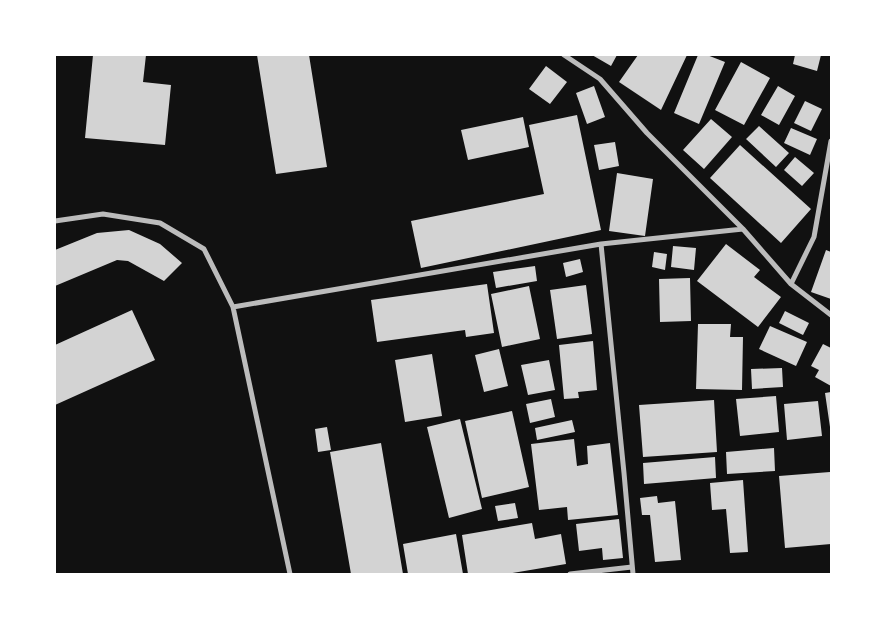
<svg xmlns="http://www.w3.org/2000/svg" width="886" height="629" viewBox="0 0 886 629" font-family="'Nunito Sans',sans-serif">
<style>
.building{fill:#d3d3d3}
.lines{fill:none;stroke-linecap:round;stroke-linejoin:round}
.minor{stroke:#bcbcbc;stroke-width:5}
</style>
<rect width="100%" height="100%" fill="#111"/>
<!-- building -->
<path class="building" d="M93,55H146L143,82L171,85L165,145L85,138Z
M257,55H309L327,167L276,174Z
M592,55H617L611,66Z
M638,55H687L661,110L619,82Z
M698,55H707L725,62L699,124L674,113Z
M795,55H821L817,71L793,64Z
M741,62L770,78L744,125L715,110Z
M546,66L567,82L550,104L529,89Z
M594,86L605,117L587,124L576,93Z
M778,86L795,96L779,125L761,115Z
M805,101L822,109L811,131L794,123Z
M577,115L601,230L421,268L411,221L544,194L529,125Z
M523,117L529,147L468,160L461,130Z
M711,119L732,137L704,169L683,150Z
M759,126L789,153L776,167L746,139Z
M791,128L817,139L810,155L784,143Z
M615,142L619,166L599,170L594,145Z
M740,145L811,209L781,243L710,178Z
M795,157L814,173L802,186L784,170Z
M617,173L653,179L645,236L609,231Z
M129,230L160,244L182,263L164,281L128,261L117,260L55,286V250L97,233Z
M726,244L760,270L754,277L781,297L758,327L697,281Z
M673,246L696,248L694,270L671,267Z
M826,250L831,252V299L811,292Z
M654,252L667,254L665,270L652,267Z
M580,259L583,272L566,277L563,263Z
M535,266L537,281L496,288L493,272Z
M690,278L691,321L660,322L659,279Z
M487,284L494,333L466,337L465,330L377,342L371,300Z
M586,285L592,334L557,339L550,290Z
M529,286L540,339L502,347L491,294Z
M132,310L155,360L55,405V345Z
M785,311L809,323L803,335L779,323Z
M698,324H731L730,337H743L742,390L696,389Z
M770,326L807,342L796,366L759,349Z
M593,341L597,390L578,392L579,398L564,399L559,345Z
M823,344L831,348V386L815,377L819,370L811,366Z
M499,349L508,386L484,392L475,355Z
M432,354L442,416L405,422L395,360Z
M549,360L555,390L528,395L521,365Z
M782,368L783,387L752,389L751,369Z
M831,392V427H830L825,393Z
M776,396L779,432L740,436L736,399Z
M551,399L555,417L530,423L526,404Z
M714,400L717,452L643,457L639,405Z
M818,401L822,436L787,440L784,404Z
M512,411L529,487L482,498L465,421Z
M460,419L482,509L449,518L427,427Z
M572,420L575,432L537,440L535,428Z
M327,427L331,450L318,452L315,429Z
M574,439L577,466L588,464L587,446L610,443L618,515L568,520L567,507L539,510L531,444Z
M381,443L403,574H351L330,452Z
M774,448L775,471L727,474L726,452Z
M715,457L716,478L644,484L643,463Z
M830,472L831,544L785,548L779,476Z
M743,480L748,552L730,553L726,509L712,510L710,483Z
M657,496L658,503L675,501L681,560L655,562L650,515H642L640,498Z
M515,503L518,518L498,521L495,506Z
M619,519L623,558L603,560L602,548L579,551L576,524Z
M532,523L535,539L561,534L566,564L506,574H468L462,535Z
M456,534L463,574H408L403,544Z"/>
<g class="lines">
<!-- minor -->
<path class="minor" d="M564,55L600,79L647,133L743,229L791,284L831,315
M55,221L103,214L160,223L204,249L233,307L290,574
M601,244L624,473L633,574
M791,284L814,237L831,141
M233,307L601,244L743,229
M570,574L632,567"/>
</g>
<!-- border -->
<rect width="886" height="629" fill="none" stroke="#ffffff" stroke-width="112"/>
</svg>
